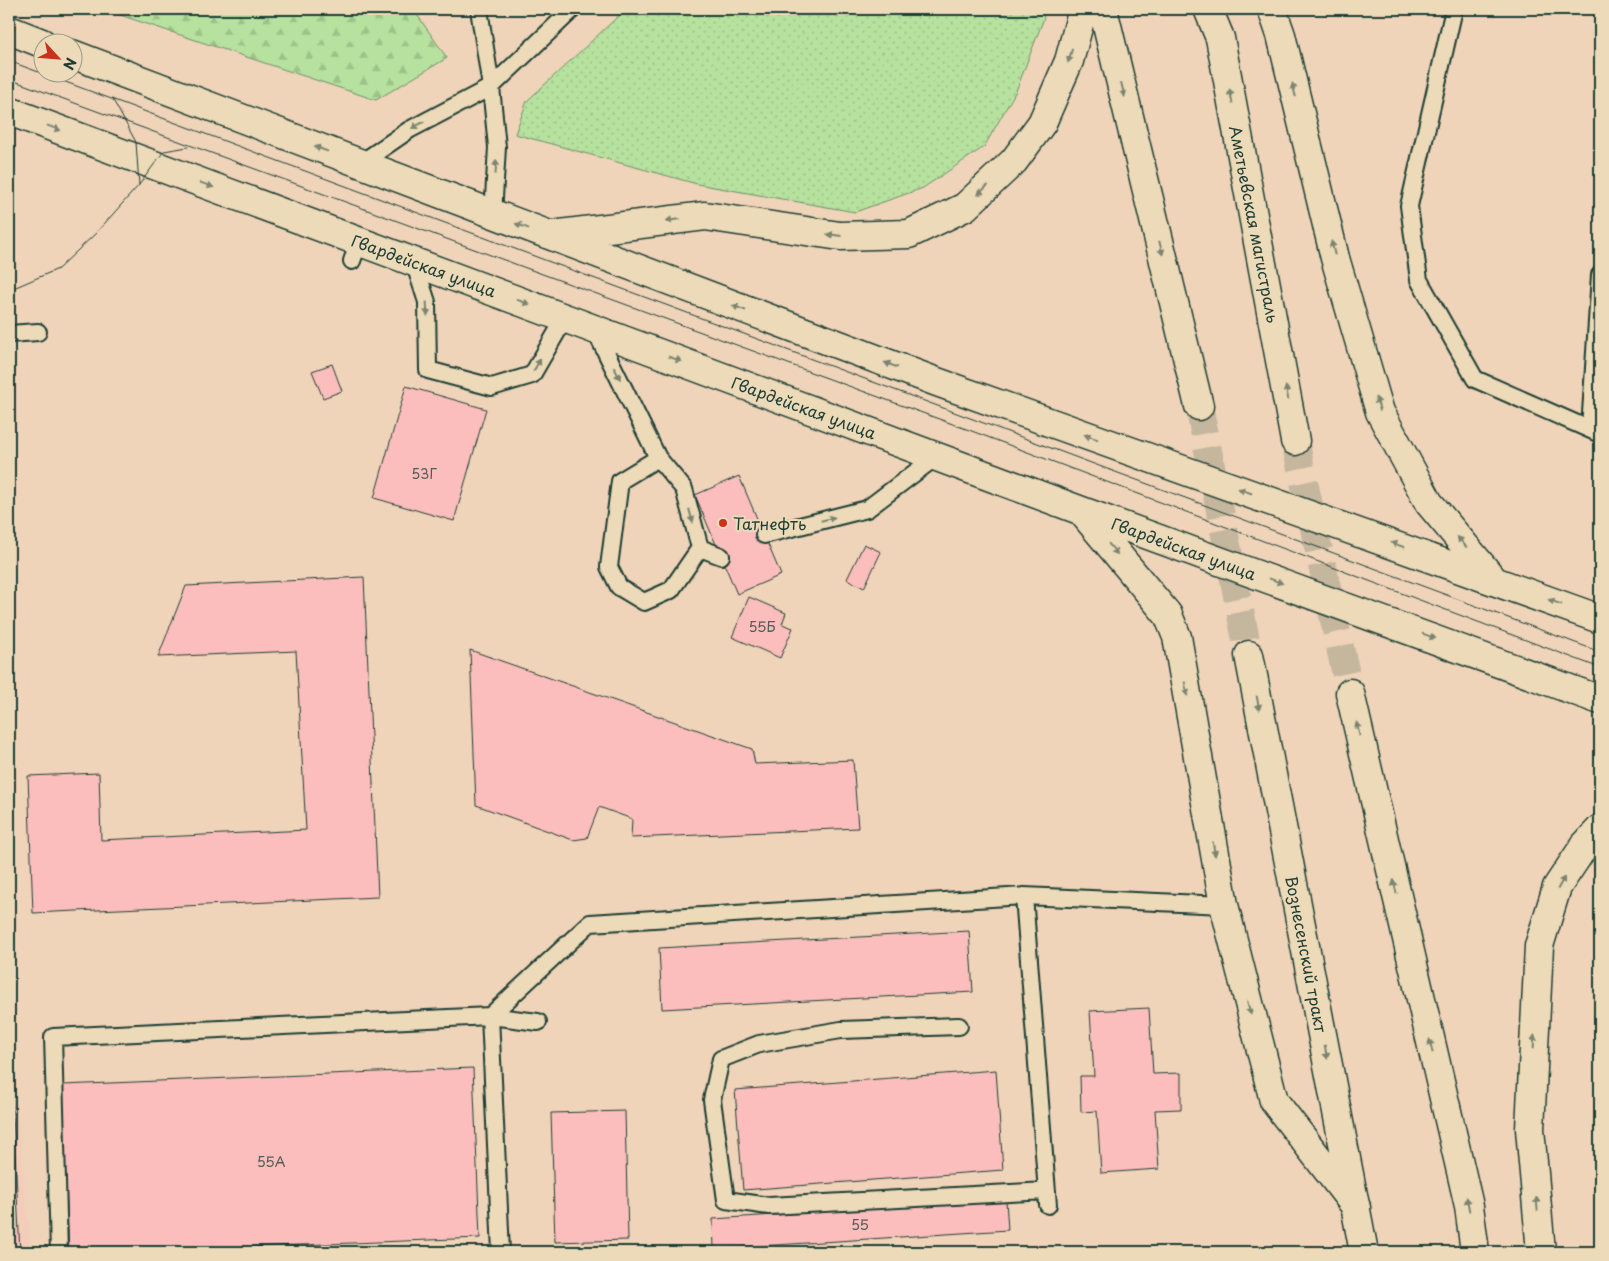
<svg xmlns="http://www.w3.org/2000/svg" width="1609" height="1261" viewBox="0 0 1609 1261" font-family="'Playpen Sans',sans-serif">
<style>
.built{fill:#f3cdba}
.grass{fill:url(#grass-dots);stroke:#6b8f69}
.forest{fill:url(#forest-firs);stroke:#6b8f69}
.building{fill:#fbbebc;stroke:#1f3d34}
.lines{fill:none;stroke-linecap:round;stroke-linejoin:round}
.primary-tunnel{stroke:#c5b69e;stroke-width:28;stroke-dasharray:28 14;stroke-linecap:butt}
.lane-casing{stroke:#1f3d34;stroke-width:20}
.secondary-casing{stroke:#1f3d34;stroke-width:31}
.primary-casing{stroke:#1f3d34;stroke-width:31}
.lane{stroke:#ecdab8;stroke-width:16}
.secondary{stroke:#ecdab8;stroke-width:28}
.primary{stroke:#ecdab8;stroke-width:28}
.tram{stroke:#1f3d34;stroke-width:1}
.oneway{fill:#7b846f}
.poi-dot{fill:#c8321e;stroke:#ecdab8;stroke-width:2}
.labels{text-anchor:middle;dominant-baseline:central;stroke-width:4;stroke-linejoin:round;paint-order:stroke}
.number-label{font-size:14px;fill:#565d56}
.street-label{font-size:16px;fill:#1f3d34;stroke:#ecdab8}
.poi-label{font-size:16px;fill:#1f3d34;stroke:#ecdab8;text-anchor:start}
</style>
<defs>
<pattern id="grass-dots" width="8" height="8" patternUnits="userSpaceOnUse" patternTransform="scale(1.25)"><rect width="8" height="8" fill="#b7e19e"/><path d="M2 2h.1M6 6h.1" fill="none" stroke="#9dc289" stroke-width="1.8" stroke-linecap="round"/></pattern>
<pattern id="forest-firs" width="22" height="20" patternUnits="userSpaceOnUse" patternTransform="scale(1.25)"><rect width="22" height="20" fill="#b7e19e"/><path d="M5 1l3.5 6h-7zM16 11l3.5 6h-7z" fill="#9dc289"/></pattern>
</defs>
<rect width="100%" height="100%" fill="#efd4b9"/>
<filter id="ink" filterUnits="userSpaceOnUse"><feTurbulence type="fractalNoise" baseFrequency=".02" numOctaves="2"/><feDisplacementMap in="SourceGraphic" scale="10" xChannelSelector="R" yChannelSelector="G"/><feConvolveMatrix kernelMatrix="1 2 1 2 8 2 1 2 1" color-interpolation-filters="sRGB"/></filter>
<g filter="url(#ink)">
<!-- built -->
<path class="built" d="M9,1016L31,1252H9Z"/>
<!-- grass -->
<path class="grass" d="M626,9H1042L1044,18L1016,91L984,147L923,188L855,212L697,184L515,134L527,101Z"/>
<!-- forest -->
<path class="forest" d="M102,9H413L447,58L376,100Z"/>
<!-- building -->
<path class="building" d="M332,364L342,391L323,398L312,371Z
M406,386L486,409L454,521L374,498Z
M739,476L781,575L737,594L695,495Z
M864,544L881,552L864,588L847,579Z
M364,577L378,897L33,913L28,776L99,773L101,840L306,830L296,651L158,657L186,586Z
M749,597L786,613L782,624L793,628L780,658L732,637Z
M470,650L752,749L755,764L853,760L858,828L631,838L632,819L599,807L587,838L573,840L476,805Z
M969,931L973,992L662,1009L659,948Z
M1149,1008L1153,1074L1181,1073V1109L1155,1110L1159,1169L1101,1173L1097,1111L1081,1112L1080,1076H1094L1090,1011Z
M473,1068L480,1238L123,1252H69L62,1085Z
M996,1070L1003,1170L743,1190L735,1090Z
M9,1076H11L20,1252H9Z
M625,1111L628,1240L555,1242L551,1113Z
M1006,1200L1008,1230L714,1249L713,1219Z"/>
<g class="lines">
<!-- primary-tunnel -->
<path class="primary-tunnel" d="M1199,406L1249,655
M1295,441L1350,693"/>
<!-- lane casing -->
<g class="lane-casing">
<path id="lane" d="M479,9L491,87
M1454,9L1409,206L1419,280L1475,379L1600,434
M491,87L573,9
M361,163L409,130L491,87L497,147L493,215
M352,261L359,241
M414,262L427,302L428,370L492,387L532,375L565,318
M595,330L658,458L684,489L700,548L721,556
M9,334L38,332
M1590,429L1600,275
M658,458L620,481L609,567L619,587L644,602L671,590L700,548
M764,535L867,509L937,456
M1024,896L1048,1205
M959,1026L841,1030L759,1044L721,1059L712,1100L726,1200L769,1206L1047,1191
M59,1252L53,1037L490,1016L538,1022
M501,1252L490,1016L590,923L1024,896L1224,905"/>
</g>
<!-- secondary casing -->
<g class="secondary-casing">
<path id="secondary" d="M1272,9L1281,35L1335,258L1380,412L1429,503L1492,578
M9,30L42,43
M72,54L937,382L1600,619
M9,111L1082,511L1600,700
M552,235L705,216L840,236L909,234L965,207L1014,161L1042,123L1069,61L1083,9
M1083,513L1168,615L1177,637L1224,905L1274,1101L1356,1207
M1541,1252L1530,1129L1539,946L1557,887L1585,845L1600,829"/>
</g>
<!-- primary casing -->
<g class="primary-casing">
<path id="primary" d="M1103,9L1199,406
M1208,9L1220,38L1295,441
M1249,655L1364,1252
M1350,693L1469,1206L1475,1252"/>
</g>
<!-- lane -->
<use href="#lane" class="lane"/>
<!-- secondary -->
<use href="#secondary" class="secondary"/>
<!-- primary -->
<use href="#primary" class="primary"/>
<!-- tram -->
<path class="tram" d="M9,61L1600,652
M9,79L969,430L1600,668
M113,100L136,142L139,185
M9,290L58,269L96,233L139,185L164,151L188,147"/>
</g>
<!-- one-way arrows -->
<defs><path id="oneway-solid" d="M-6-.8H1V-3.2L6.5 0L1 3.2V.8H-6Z" transform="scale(1.25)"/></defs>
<g class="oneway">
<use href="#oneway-solid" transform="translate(1070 56) rotate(107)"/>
<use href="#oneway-solid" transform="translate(1123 90) rotate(76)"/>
<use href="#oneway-solid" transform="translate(1294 90) rotate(-104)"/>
<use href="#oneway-solid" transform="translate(1231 96) rotate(-101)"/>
<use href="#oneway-solid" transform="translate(418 125) rotate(152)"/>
<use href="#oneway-solid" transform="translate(54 128) rotate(20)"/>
<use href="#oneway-solid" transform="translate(321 149) rotate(-159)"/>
<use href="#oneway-solid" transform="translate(496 167) rotate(-86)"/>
<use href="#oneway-solid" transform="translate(207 185) rotate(20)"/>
<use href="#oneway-solid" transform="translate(983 190) rotate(137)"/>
<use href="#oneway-solid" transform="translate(673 220) rotate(173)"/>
<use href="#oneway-solid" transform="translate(522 226) rotate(-160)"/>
<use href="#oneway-solid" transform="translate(834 235) rotate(-173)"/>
<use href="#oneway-solid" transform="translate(1161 248) rotate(76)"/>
<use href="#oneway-solid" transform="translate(1333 248) rotate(-104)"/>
<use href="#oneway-solid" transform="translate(523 302) rotate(20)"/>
<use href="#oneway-solid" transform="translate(739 308) rotate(-159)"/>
<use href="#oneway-solid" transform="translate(427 309) rotate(87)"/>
<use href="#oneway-solid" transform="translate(675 359) rotate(20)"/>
<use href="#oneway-solid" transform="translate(537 365) rotate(-60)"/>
<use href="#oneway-solid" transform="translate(891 365) rotate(-159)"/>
<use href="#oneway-solid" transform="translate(617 373) rotate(63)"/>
<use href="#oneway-solid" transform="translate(1287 393) rotate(-101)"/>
<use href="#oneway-solid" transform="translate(1378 404) rotate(-107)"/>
<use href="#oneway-solid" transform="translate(1091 437) rotate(-161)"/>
<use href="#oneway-solid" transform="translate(1245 491) rotate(-161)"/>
<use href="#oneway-solid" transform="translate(691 516) rotate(75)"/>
<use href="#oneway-solid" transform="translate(828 519) rotate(-14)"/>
<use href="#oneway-solid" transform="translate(1462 542) rotate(-131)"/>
<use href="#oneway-solid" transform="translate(1398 545) rotate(-161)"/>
<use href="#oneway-solid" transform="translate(1113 549) rotate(50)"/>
<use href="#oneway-solid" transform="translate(1276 581) rotate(20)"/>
<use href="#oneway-solid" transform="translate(1555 602) rotate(-160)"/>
<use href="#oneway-solid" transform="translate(1429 636) rotate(20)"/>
<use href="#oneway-solid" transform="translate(1186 689) rotate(80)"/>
<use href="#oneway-solid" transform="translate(1258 703) rotate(79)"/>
<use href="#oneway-solid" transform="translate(1358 729) rotate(-103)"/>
<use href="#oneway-solid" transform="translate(1214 849) rotate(80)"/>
<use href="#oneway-solid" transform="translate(1561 883) rotate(-61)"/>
<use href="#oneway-solid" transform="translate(1395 887) rotate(-103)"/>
<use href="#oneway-solid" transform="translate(1249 1008) rotate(75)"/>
<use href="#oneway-solid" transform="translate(1534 1042) rotate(-87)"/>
<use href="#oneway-solid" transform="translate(1431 1046) rotate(-103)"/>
<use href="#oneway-solid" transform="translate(1326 1052) rotate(79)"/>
<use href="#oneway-solid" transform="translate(1468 1204) rotate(-101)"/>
<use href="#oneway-solid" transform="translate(1537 1204) rotate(-95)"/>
</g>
</g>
<!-- markers -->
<circle class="poi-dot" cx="723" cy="523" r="5"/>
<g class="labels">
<!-- number labels -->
<g class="number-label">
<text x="424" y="473">53Г</text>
<text x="762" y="626">55Б</text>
<text x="271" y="1161">55А</text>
<text x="860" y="1224">55</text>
</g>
<!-- street labels -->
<g class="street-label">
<text transform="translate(1255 224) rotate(79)">Аметьевская магистраль</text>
<text transform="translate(424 265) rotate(20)">Гвардейская улица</text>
<text transform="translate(804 407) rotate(20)">Гвардейская улица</text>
<text transform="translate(1184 548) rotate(20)">Гвардейская улица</text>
<text transform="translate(1307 954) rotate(79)">Вознесенский тракт</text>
</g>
<!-- poi labels -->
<g class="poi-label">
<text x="733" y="523">Татнефть</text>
</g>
</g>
<!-- margin -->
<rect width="1609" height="1261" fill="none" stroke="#ecdab8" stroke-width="30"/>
<rect x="15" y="15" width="1579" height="1231" fill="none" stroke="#1f3d34" stroke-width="2" filter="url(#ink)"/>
<!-- north arrow -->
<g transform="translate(58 58) rotate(116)"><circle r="24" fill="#ecdab8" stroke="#9a9b83"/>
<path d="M0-4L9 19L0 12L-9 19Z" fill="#c8321e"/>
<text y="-8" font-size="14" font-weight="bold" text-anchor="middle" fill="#1f3d34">N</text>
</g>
</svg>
